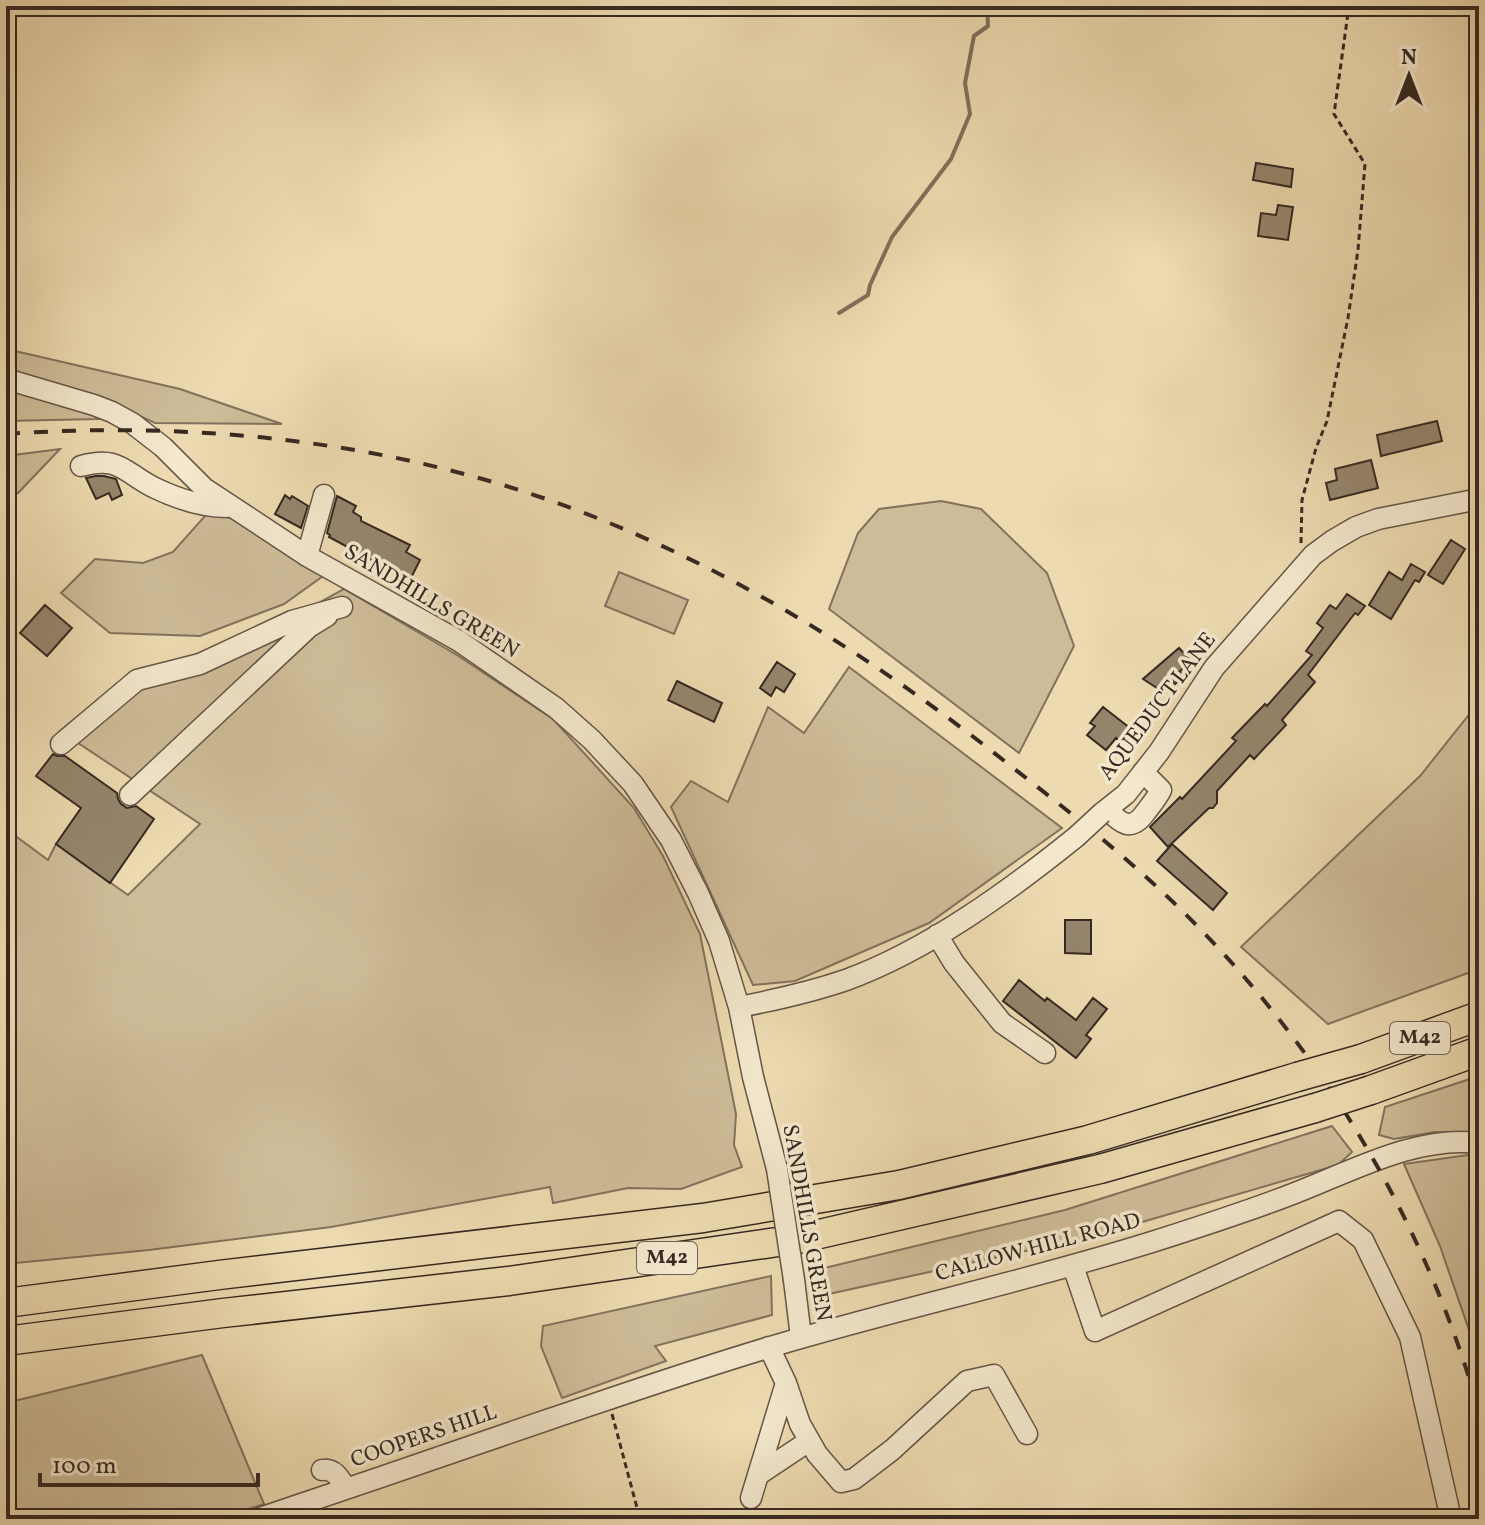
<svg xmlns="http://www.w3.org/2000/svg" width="1485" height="1525" viewBox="0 0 1485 1525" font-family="Vollkorn,serif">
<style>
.green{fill:#cebc98;stroke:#82725d;stroke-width:2}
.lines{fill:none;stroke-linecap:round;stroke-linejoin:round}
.stream{stroke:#7f6f5a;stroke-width:4}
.building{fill:#95856c;stroke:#362922;stroke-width:2}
.minor-casing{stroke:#645546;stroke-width:23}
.highway-casing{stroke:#362922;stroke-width:31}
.path{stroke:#362922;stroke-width:3;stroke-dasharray:6 4;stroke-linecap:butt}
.minor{stroke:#f3e7cc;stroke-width:20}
.highway{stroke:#eddab0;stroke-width:28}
.rail{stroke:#362922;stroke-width:4;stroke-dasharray:14 14;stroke-linecap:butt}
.minor-bridge-casing{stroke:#645546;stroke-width:23;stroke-linecap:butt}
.highway-bridge-casing{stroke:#362922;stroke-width:31;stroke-linecap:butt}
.minor-bridge{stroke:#f3e7cc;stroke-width:20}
.highway-bridge{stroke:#eddab0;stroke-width:28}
.labels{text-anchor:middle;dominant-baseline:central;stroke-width:7;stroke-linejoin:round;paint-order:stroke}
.shield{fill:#f3e7cc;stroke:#6f6255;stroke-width:2}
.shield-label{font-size:20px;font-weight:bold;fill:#362922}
.street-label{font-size:22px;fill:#362922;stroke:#f3e7cc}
</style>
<rect width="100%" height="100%" fill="#eddab0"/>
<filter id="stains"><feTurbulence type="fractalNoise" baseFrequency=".0025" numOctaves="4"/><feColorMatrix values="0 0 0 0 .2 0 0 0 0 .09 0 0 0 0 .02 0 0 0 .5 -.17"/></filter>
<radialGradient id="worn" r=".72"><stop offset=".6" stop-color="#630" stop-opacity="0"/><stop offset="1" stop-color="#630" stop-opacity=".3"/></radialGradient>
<!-- green -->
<path class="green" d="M6,349L180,389L282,424L155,423L122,408L6,372Z
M6,385L100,413L99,419L6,421Z
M60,449L18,493L6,496V456Z
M941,501L981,509L1047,573L1074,646L1019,753L829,609L858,533L879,509Z
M213,507L323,576L284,604L200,636L110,633L61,593L95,559L143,563L173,552Z
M619,572L688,600L674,634L605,606Z
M344,589L457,655L553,719L634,808L663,856L700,934L736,1114L734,1145L742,1167L681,1189L628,1188L553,1203L550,1187L331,1227L149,1250L6,1264V829L48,860L56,844L128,895L200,824L60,731L109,691L225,655Z
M849,667L1062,828L929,923L795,981L753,985L671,807L691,781L728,802L768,707L804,733Z
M1479,702V969L1328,1024L1241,947L1420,776Z
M1479,1076V1134L1435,1132L1394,1139L1379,1135L1385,1107Z
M1332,1126L1352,1152L1338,1165L1094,1236L815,1297L808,1272L1065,1210Z
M1468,1155L1479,1159V1359L1440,1246L1404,1164Z
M771,1276L772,1315L655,1346L666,1361L562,1398L541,1346L543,1326Z
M202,1355L264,1504L217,1519H6V1403Z"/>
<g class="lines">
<!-- stream -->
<path class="stream" d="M839,313L868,295L870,285L892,237L951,159L970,114L965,83L974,36L988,26L987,6"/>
</g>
<!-- building -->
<path class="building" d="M1256,163L1293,169L1291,187L1253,180Z
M1278,205L1293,207L1288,240L1258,236L1261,213L1276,215Z
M1437,421L1442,441L1381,456L1377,435Z
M1371,460L1378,488L1330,500L1326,483L1337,480L1335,469Z
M96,476H104L116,479L122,495L112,500L109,493L96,499L86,478Z
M285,495L290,499L292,496L308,506L301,528L275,514Z
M337,496L356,506L353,512L361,517V521L410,545L406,552L420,560L411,578L400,573V575L329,537L330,535L327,533Z
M1451,540L1465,549L1443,584L1428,575Z
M1411,564L1425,572L1419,582L1415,580L1391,619L1369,605L1389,572L1402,580Z
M1347,594L1365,606L1358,615L1355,613L1308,675L1315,682L1282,720L1286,725L1254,759L1250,755L1217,791V803L1213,808H1209L1168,847L1150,827L1180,797L1182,799L1236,741L1232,738L1265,704L1267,706L1312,655L1306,651L1323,628L1317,623L1330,605L1336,609Z
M45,605L72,628L47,656L20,633Z
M1179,648L1191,661L1180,671L1184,676L1175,684L1172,680L1163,692L1143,679Z
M777,662L795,674L784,692L776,687L771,696L760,688Z
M677,681L722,703L714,722L668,700Z
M1103,707L1135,732L1125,745L1116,738L1106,750L1087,735L1095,726L1090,723Z
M53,754L57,756H65L117,793L118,799L121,804L127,808L136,806L154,819L110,883L56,844L81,808L36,776Z
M1172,844L1227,893L1213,910L1157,861Z
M1065,920H1091V954L1065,953Z
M1019,980L1045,1001L1047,998L1076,1020L1093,998L1107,1009L1086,1035L1091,1039L1076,1058L1003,1001Z"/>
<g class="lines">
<!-- minor casing -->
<g class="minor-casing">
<path id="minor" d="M6,379L94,405L112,412L132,423L163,447L204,488L307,556L459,641L556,708L592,740L633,784L671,840L698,893L719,941L739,1007L753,1077L777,1169
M81,466C120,455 124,473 155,488C176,498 203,507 227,507
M307,556L324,495
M61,744L137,680L200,664L292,621L342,607
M130,795L309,627L327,616
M1107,809C1121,824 1131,832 1145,813C1151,805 1157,798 1161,790L1143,772
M1102,813L1126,794L1159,752L1214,668L1313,555L1332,541L1356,527L1378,519L1479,499
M937,935L954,963L1002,1023L1045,1053
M739,1007C775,1000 811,992 846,980C928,950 1009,891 1076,837
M1073,1266L1095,1331L1339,1221L1363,1240L1410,1337L1451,1519
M794,1280L801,1337
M769,1347L786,1383L800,1424L817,1454L841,1482L854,1479L892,1450L967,1381L994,1375L1027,1434
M322,1470C335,1468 340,1479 346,1489
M758,1475L809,1441
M751,1498L786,1383
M257,1519C355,1486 452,1453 550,1419C633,1391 716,1362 801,1338C918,1304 1038,1278 1155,1241C1202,1226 1249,1211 1295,1193C1352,1171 1417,1135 1479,1143"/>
</g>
<!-- highway casing -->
<g class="highway-casing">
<path id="highway" d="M1361,1059L1479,1016
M1371,1090L1479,1051
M6,1303L219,1275L703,1218L899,1185L1088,1140L1297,1077
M6,1341L223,1313L509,1281L798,1239L1100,1169L1315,1108"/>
</g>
<!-- path -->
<path class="path" d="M1301,543L1302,500L1316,448L1327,421L1348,318L1358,250L1365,164L1334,114L1349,6
M612,1414L640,1519"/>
<!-- minor -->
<use href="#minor" class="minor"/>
<!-- highway -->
<use href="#highway" class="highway"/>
<!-- rail -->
<path class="rail" d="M6,434C165,423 325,435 479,478C675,533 853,640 1012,767C1067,810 1122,853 1173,902C1317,1040 1425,1219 1479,1411"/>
<!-- minor-bridge casing -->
<g class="minor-bridge-casing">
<path id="minor-bridge" d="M1076,837L1102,813
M777,1169L794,1280"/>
</g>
<!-- highway-bridge casing -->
<g class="highway-bridge-casing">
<path id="highway-bridge" d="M1297,1077L1361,1059
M1315,1108L1371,1090"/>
</g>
<!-- minor-bridge -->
<use href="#minor-bridge" class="minor-bridge"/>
<!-- highway-bridge -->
<use href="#highway-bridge" class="highway-bridge"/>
</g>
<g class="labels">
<!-- shield labels -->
<g class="shield">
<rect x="1390" y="1022" width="60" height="32" rx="6"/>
<rect x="637" y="1242" width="60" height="32" rx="6"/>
</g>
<g class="shield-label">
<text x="1420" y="1038">M42</text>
<text x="667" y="1258">M42</text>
</g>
<!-- street labels -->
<g class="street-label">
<text transform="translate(431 602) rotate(31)">SANDHILLS GREEN</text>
<text transform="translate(1158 707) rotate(-53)">AQUEDUCT LANE</text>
<text transform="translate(806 1223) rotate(80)">SANDHILLS GREEN</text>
<text transform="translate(1038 1248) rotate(-15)">CALLOW HILL ROAD</text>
<text transform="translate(424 1437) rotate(-19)">COOPERS HILL</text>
</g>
</g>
<!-- margin -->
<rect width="1485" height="1525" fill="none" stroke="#eddab0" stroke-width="32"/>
<rect x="8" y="8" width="1469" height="1509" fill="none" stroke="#362922" stroke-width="4"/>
<rect x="16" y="16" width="1453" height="1493" fill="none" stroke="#362922" stroke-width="2"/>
<!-- north arrow -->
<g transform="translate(1409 76)" stroke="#f3e7cc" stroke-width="6" paint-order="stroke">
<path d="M0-6L14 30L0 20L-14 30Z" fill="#362922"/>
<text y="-12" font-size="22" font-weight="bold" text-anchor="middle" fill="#362922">N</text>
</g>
<!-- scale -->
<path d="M40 1473v12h218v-12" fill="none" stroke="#362922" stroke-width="4"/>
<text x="52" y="1473" font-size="24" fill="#362922" stroke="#f3e7cc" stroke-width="6" paint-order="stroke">100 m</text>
<rect width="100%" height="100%" filter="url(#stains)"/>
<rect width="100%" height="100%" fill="url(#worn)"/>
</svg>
